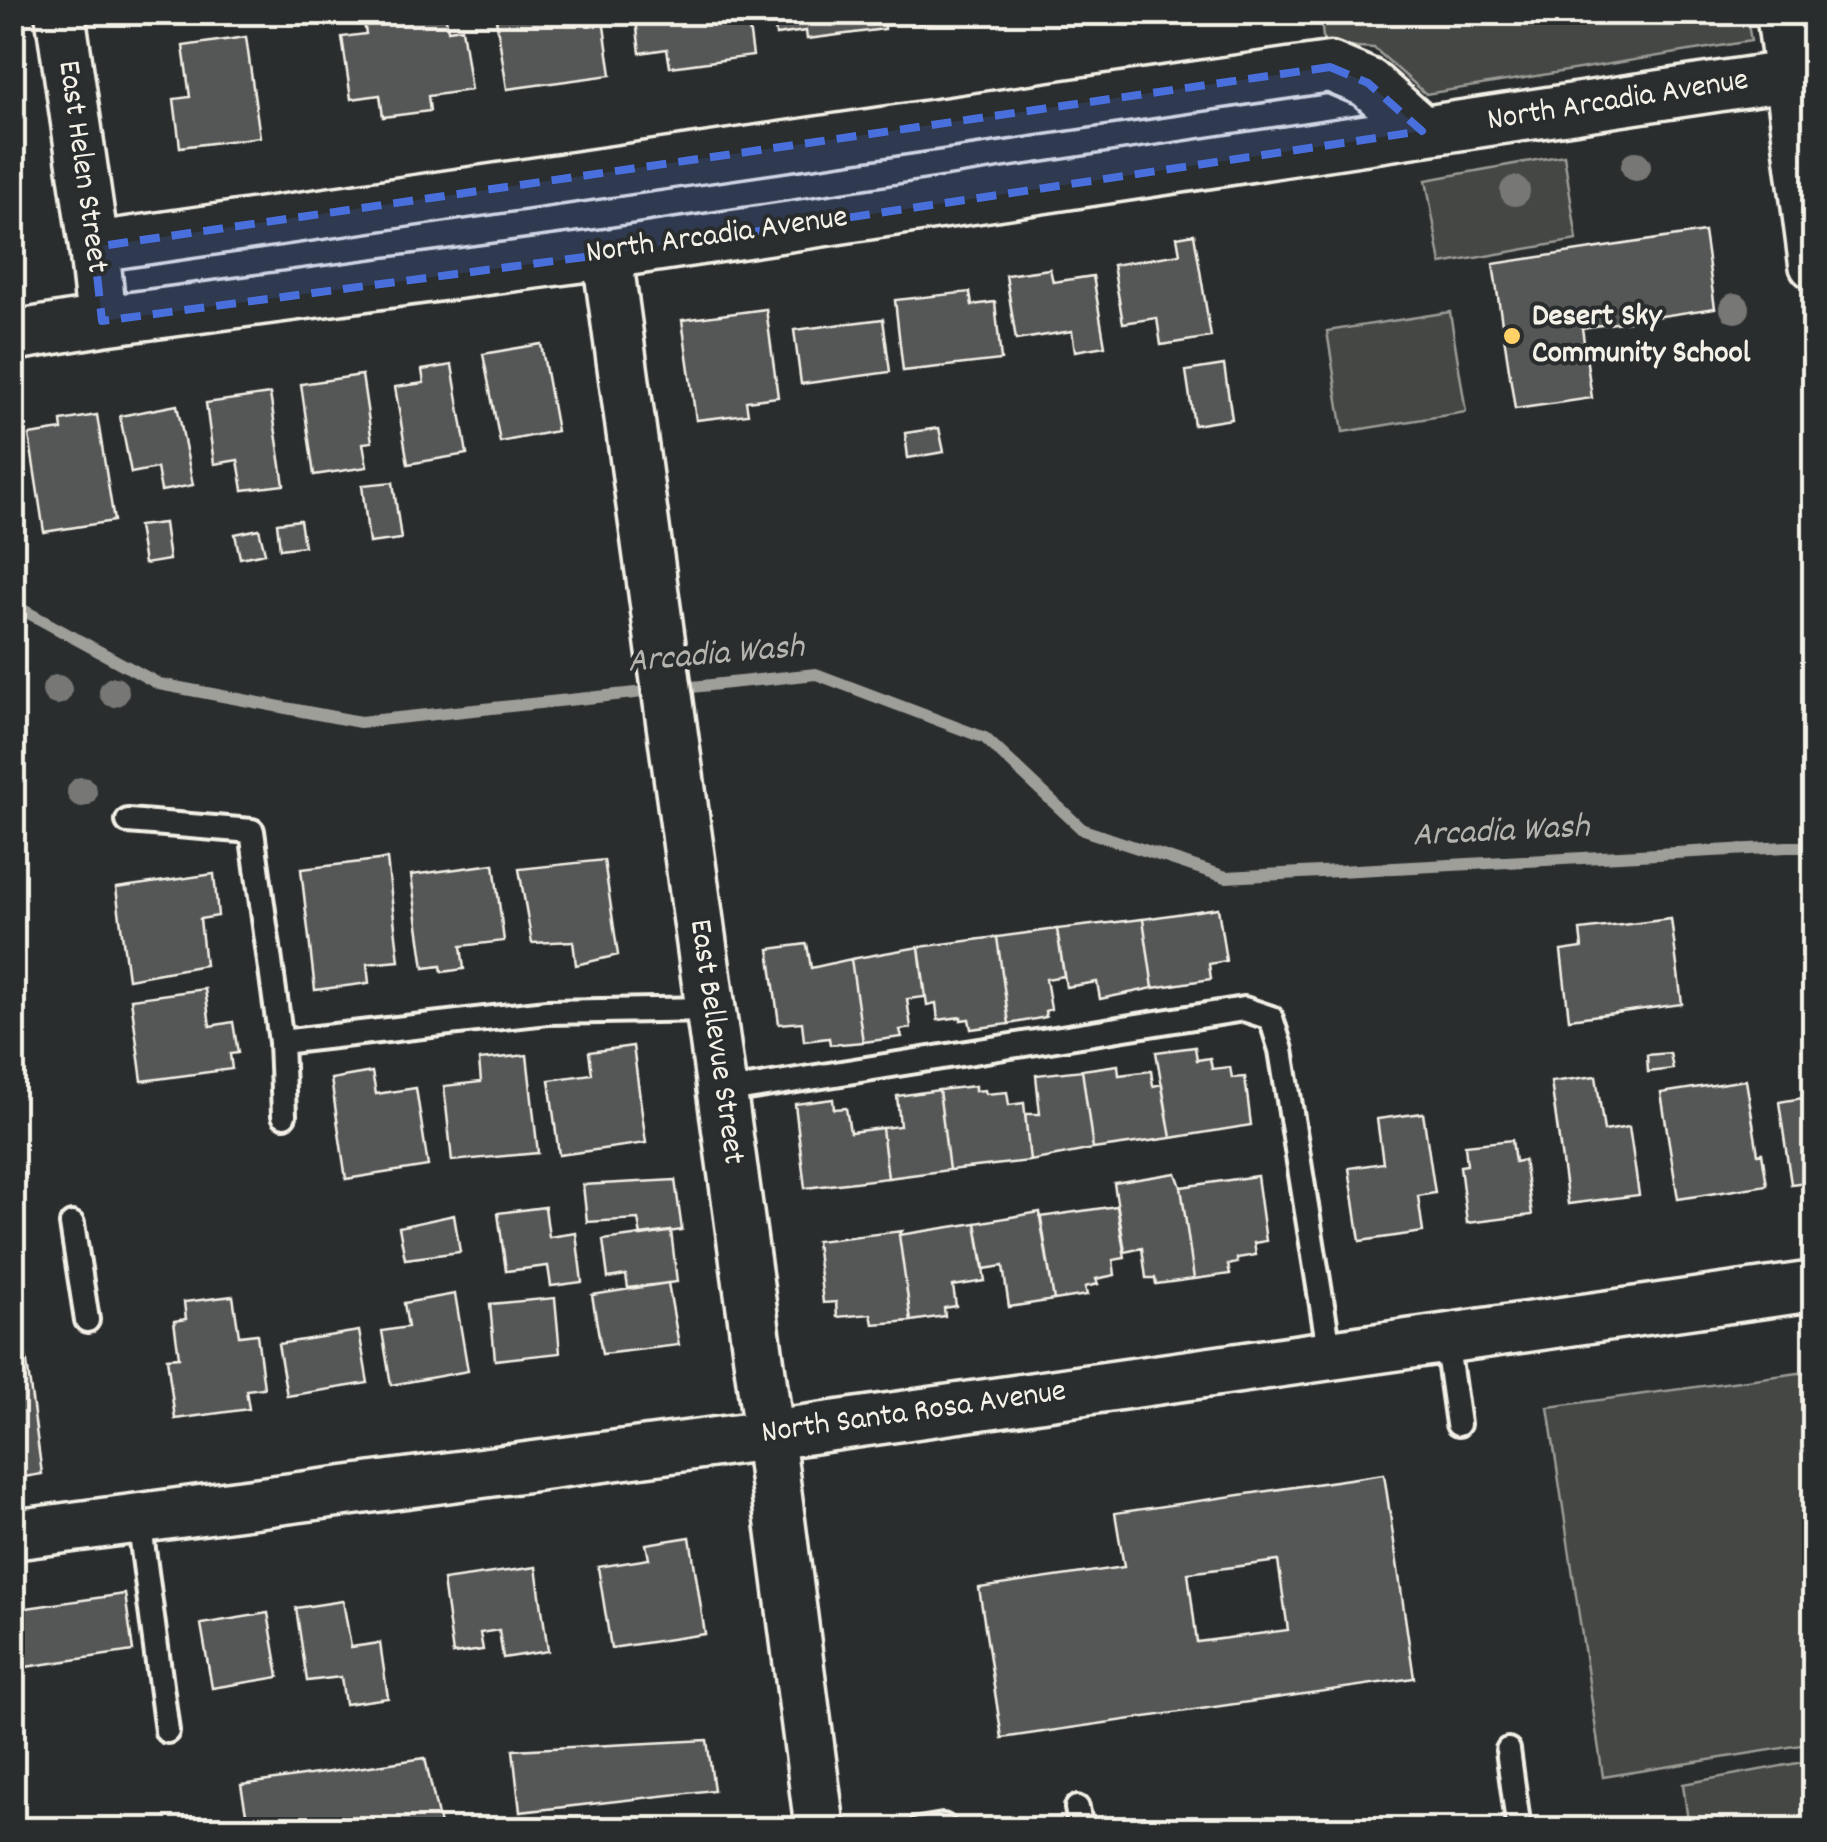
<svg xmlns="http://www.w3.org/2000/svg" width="1827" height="1842" viewBox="0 0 1827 1842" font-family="Dekko,sans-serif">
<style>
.green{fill:#444645;stroke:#9c9c96;stroke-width:2.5}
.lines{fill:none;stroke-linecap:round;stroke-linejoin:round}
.stream{stroke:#9f9f9a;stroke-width:12}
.building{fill:#555756;stroke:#f4f1e8;stroke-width:2.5;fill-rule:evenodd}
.service-casing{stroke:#f4f1e8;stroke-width:30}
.minor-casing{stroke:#f4f1e8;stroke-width:55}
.service{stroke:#2a2d2e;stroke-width:22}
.minor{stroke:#2a2d2e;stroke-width:48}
.tree{fill:#777875}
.marked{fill:#486fdb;fill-opacity:0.2;stroke:#486fdb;stroke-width:8;stroke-dasharray:20 12;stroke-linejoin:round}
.poi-dot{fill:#ffd166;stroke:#2a2d2e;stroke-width:4}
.labels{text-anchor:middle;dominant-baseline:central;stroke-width:8;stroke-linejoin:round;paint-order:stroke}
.street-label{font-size:32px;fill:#f4f1e8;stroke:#2a2d2e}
.poi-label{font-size:32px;font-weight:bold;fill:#f4f1e8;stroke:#2a2d2e;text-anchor:start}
.water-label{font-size:35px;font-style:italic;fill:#b5b3ae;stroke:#2a2d2e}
</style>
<rect width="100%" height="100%" fill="#2a2d2e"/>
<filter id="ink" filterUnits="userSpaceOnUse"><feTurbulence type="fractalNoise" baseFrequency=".01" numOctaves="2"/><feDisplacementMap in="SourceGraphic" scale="20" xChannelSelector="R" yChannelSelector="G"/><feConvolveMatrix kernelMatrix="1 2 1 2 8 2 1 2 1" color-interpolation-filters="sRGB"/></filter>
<g filter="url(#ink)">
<!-- green -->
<path class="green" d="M1320,13H1746L1751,41L1426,94L1374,48L1324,45Z
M1564,155L1577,240L1441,264L1426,180Z
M1450,312L1466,412L1343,432L1327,331Z
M1814,1371V1743L1603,1777L1548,1407Z
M1814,1760V1829H1689L1683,1784Z"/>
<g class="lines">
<!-- stream -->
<path class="stream" d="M12,604L159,684L360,722L816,674L985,738L1083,830L1226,877L1787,847H1814"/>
</g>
<!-- building -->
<path class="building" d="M379,12H403L404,17L445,12L448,30L462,28L471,90L428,96L430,111L383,117L380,95L351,99L342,37L366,34L364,22L380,20Z
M495,12H602L611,75L507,89Z
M635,12H747L753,56L670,67L667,49L640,53Z
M773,12H882L885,29L807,39L806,31L776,35Z
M917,12H1014L918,23Z
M246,37L260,137L180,147L174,99L190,97L183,46Z
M1704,232L1715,308L1582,328L1592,398L1515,409L1493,264Z
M1194,234L1211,337L1161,345L1157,318L1123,323L1113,265L1180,254L1177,237Z
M1050,269L1053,282L1093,276L1105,346L1075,351L1072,331L1016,340L1006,275Z
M970,292L972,305L995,302L1001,360L903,371L895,300Z
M766,309L778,397L746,401L748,414L696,420L682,320Z
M883,319L890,372L801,384L794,330Z
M541,344L557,431L500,442L483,354Z
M452,365L467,454L408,464L395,387L424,383L422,370Z
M1224,365L1232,419L1194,425L1186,371Z
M362,375L372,442L363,443L367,467L314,475L301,384Z
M270,394L284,485L243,490L238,460L214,464L206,403Z
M177,405L193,485L161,491L157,468L131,473L120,416Z
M97,415L114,521L44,532L29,435L62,430L61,421Z
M939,428L944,452L908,458L905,433Z
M393,482L401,539L369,543L362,485Z
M300,520L304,546L280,549L277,523Z
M164,523L169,560L144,564L138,526Z
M259,529L265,553L240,558L235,534Z
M387,859L399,961L367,964L369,983L315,990L301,869Z
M604,860L618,955L576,965L573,941L532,943L519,869Z
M494,864L504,941L461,946L464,969L442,972L441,966L424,968L411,875Z
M214,874L218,916L200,919L205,965L128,979L116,888Z
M1218,908L1226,961L1209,964L1211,979L1153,988L1143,919Z
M1143,919L1153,988L1100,999L1097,982L1066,987L1057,929Z
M1671,919L1682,1004L1569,1019L1561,951L1582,948L1580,930Z
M1057,929L1064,976L1046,979L1051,1009L1045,1011L1046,1017L1009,1024L997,937Z
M997,937L1009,1024L971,1029L969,1019L961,1020V1017L938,1020L936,1003L927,1005L919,947Z
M807,944L811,968L851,959L863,1042L830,1045L829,1038L804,1041L802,1022L779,1024L769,949Z
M919,947L925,997L907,999L911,1028L900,1030L902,1037L863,1042L851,959Z
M205,989L210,1026L233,1022L238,1053L230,1054L232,1069L142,1081L131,999Z
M633,1046L646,1143L559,1155L549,1080L592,1074L589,1052Z
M1195,1047L1197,1060L1210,1058L1212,1069L1230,1067L1232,1078L1245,1077L1251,1125L1171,1138L1156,1052Z
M1670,1053L1673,1069L1648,1072L1647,1055Z
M527,1055L538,1153L452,1161L444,1086L481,1082L479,1060Z
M1118,1065L1119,1075L1151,1071L1153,1086L1162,1084L1171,1138L1093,1149L1082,1070Z
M1082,1070L1093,1149L1030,1161L1025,1114H1040L1036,1075Z
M372,1072L376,1094L416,1088L428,1166L346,1179L331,1079Z
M1596,1076L1604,1131L1629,1127L1639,1195L1568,1204L1551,1082Z
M1746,1080L1758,1154L1762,1153L1767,1185L1678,1199L1661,1093Z
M975,1086V1091L985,1090L986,1094L1007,1092L1009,1105L1024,1103L1030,1161L949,1170L939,1090Z
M939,1090L949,1170L888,1178L882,1128L900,1126L897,1096Z
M1814,1096V1181L1791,1184L1779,1102Z
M833,1099L834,1109L846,1108L850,1132L882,1128L888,1178L805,1188L795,1104Z
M1423,1113L1435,1193L1418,1196L1423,1232L1360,1241L1349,1168L1383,1163L1377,1119Z
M1512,1140L1515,1162L1524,1160L1532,1215L1467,1223L1460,1166L1467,1165L1465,1145Z
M1176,1173L1181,1187L1194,1279L1156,1284L1155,1278H1146L1142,1248L1125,1252L1114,1183Z
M1257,1176L1266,1241L1254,1243L1256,1255L1237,1258V1263L1228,1265L1230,1274L1194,1279L1181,1187Z
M675,1180L682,1230L641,1236L638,1219L587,1222L583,1185Z
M1117,1206L1125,1258L1113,1260L1115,1275L1096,1279L1098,1284L1085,1287L1087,1295L1054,1300L1040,1217Z
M545,1207L549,1237L576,1233L582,1282L551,1286L548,1266L506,1271L498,1213Z
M1040,1212L1054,1300L1009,1307L1003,1266L984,1269L976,1223Z
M454,1215L460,1252L405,1259L399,1227Z
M976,1223L985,1281L953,1286L956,1306L944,1308L945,1316L911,1321L899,1235Z
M671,1231L677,1282L628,1288L626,1275L608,1278L603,1240Z
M902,1231L899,1235L911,1321L873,1324L871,1314L837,1317L836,1302L823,1303L816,1241Z
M668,1283L679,1345L602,1354L592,1295Z
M455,1294L468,1371L391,1385L382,1331L408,1327L404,1303Z
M233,1296L239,1336L257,1334L264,1388L246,1390L249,1409L175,1419L167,1358L179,1357L174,1321L186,1319L184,1302Z
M555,1298L560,1353L495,1360L490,1304Z
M359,1331L368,1383L287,1396L278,1344Z
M23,1333L42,1474L12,1479V1335Z
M1384,1474L1414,1678L1002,1738L979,1588L1124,1567L1115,1513ZM1278,1561L1288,1630L1197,1642L1188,1573Z
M690,1537L705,1634L611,1648L598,1567L649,1559L646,1544Z
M536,1567L548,1651L503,1658L499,1630L480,1633L483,1650L453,1654L443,1580Z
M125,1594L133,1651L12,1669V1610Z
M343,1601L351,1647L380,1643L388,1698L345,1704L341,1677L307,1681L296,1608Z
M268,1613L279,1677L212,1688L201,1624Z
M707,1740L714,1790L520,1812L513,1750Z
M425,1758L440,1825L410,1830H249L241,1785Z"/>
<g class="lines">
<!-- service casing -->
<g class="service-casing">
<path id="service" d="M128,821L252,831L281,1042L547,1012L710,1009
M281,1042L284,1115
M722,1092L1244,1009L1271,1018L1281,1050L1330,1355
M72,1224L87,1320
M1446,1339L1458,1424
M139,1519L167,1731
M1508,1750L1519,1830
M1077,1808L1081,1830
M919,1830L943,1826"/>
</g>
<!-- minor casing -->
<g class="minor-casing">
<path id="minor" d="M60,12L94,247L102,321
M1781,12L1814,264
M94,247L1330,67L1368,83L1422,131
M607,254L769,1435L820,1830
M12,336L102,321L607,254L1814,72
M12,1535L769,1435L1814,1286"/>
</g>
<!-- service -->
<use href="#service" class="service"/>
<!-- minor -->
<use href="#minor" class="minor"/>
</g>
<!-- trees -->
<g class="tree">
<circle cx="1636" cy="166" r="15"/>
<circle cx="1515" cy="191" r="15"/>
<circle cx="1735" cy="308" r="15"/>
<circle cx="57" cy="690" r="15"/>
<circle cx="114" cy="692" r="15"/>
<circle cx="82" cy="792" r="15"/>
</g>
</g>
<!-- marked area -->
<path class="marked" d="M1330,67L1368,83L1422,131L607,254L102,321L94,247Z"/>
<!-- markers -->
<circle class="poi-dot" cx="1512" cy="336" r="10"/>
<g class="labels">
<!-- street labels -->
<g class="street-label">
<text transform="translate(1618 102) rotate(-9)">North Arcadia Avenue</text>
<text transform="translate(81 167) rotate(82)">East Helen Street</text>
<text transform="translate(717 237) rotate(-8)">North Arcadia Avenue</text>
<text transform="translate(715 1042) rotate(82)">East Bellevue Street</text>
<text transform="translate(914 1414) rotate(-8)">North Santa Rosa Avenue</text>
</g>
<!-- poi labels -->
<g class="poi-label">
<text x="1532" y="318">Desert Sky<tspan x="1532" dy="37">Community School</tspan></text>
</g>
<!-- water labels -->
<g class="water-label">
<text transform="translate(716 656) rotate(-5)">Arcadia Wash</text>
<text transform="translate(1501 833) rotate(-3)">Arcadia Wash</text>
</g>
</g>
<!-- margin -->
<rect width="1827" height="1842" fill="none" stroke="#2a2d2e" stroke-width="50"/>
<rect x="25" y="25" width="1777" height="1792" fill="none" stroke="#f4f1e8" stroke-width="4" filter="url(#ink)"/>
</svg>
